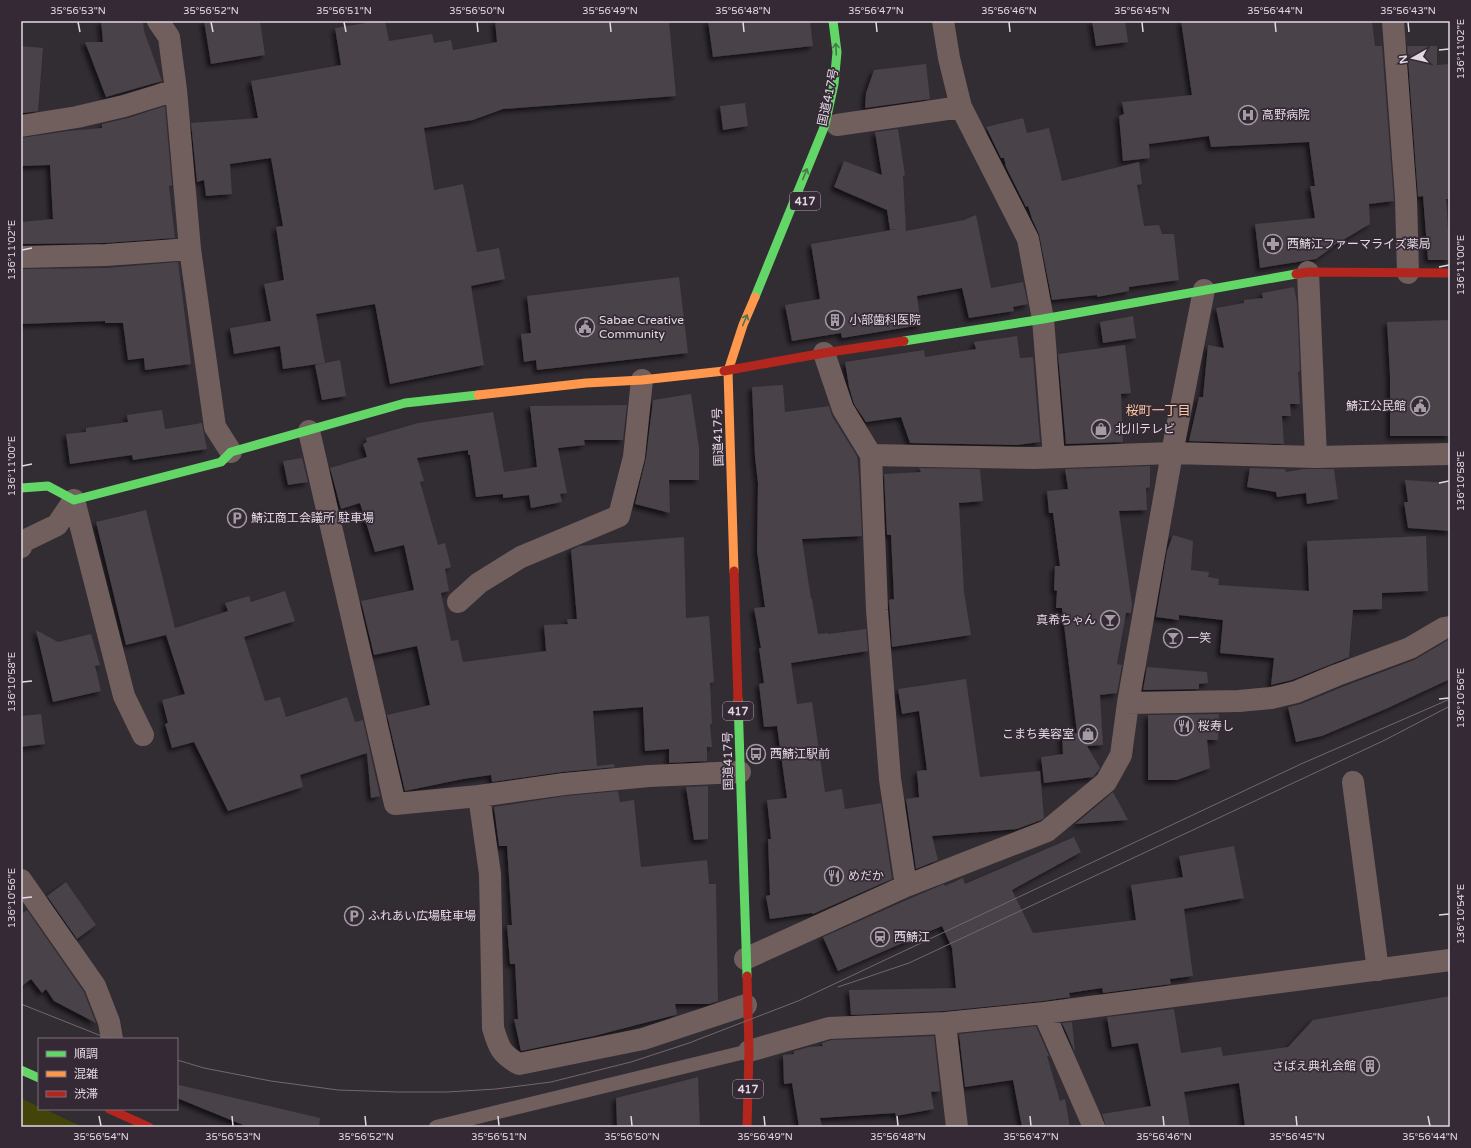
<svg xmlns="http://www.w3.org/2000/svg" width="1471" height="1148" viewBox="0 0 1471 1148" font-family="'Varela Round','Noto Sans JP',sans-serif">
<style>
.green{fill:#424409}
.building{fill:#484248;filter:url(#shadow)}
.lines{fill:none;stroke-linecap:round;stroke-linejoin:round}
.lane{stroke:#715f5e;stroke-width:14}
.street{stroke:#715f5e;stroke-width:22}
.fast{stroke:#63d668;stroke-width:9}
.slow{stroke:#ff974d;stroke-width:9}
.jam{stroke:#b3261e;stroke-width:9}
.tram{stroke:#73686a;stroke-width:1}
.oneway{stroke:#4a774c}
.ticks{fill:none;stroke:#e1d9e2;stroke-width:1.5}
.labels{text-anchor:middle;dominant-baseline:central;stroke-width:3.5;stroke-linejoin:round;paint-order:stroke}
.shield{fill:#352936;stroke:#ada4ae;stroke-width:1}
.shield-label{font-size:11px;font-weight:bold;fill:#e1d9e2}
.street-label{font-size:12px;fill:#e1d9e2;stroke:#352936}
.poi-label{font-size:12px;fill:#e1d9e2;stroke:#352936;text-anchor:start}
.neighbourhood-label{font-size:13px;fill:#fbc89e;stroke:#352936}
.neatline{fill:none;stroke:#e1d9e2;stroke-width:1.5}
.ticks-label{font-size:10px;text-anchor:middle;fill:#e1d9e2}
</style>
<defs>
<filter id="shadow"><feDropShadow dx="-3.5" dy="3.5" stdDeviation="2" flood-color="#0009"/></filter>
</defs>
<rect width="100%" height="100%" fill="#322c33"/>
<!-- green -->
<path class="green" d="M21,1098L39,1107V1109H44L83,1127H21Z"/>
<!-- building -->
<path class="building" d="M101,21H143L144,31L162,81L106,97L85,42H103Z
M204,21H260L265,55L211,64Z
M378,21H385L389,41L432,34L434,43L451,40L453,50L497,42L495,21H669L676,96L503,109L473,120L424,128L434,190L463,184L477,252L499,248L505,279L471,286L484,365L390,384L375,304L316,314L325,363L283,369L280,346L234,354L230,328L271,321L264,284L284,280L276,227L283,226L271,158L230,164L232,194L206,196L204,180L197,182L191,123L258,118L251,81L341,65L335,28Z
M708,21H810L813,46L713,57Z
M1092,21H1125L1128,42L1096,46Z
M1181,21H1372L1375,46H1382L1394,201L1369,204L1370,224L1333,246V247L1316,259L1260,268L1255,224L1315,218L1310,186H1315L1309,142L1211,147L1209,136L1149,144L1150,158L1123,161L1119,116L1124,114L1122,102L1192,95Z
M21,46L43,48L38,111L24,113H21Z
M1407,46H1437V65L1450,64V199H1446L1450,260H1428L1423,196L1418,197Z
M926,64L930,99L865,108L866,93L874,70Z
M745,103L748,126L723,130L720,106Z
M165,106L172,185L169,186L175,238L105,243L21,244V222L53,219L50,165L21,166V138L68,131L102,128V124L128,118Z
M1023,118L1027,133L1049,128L1062,181L1139,162L1142,184L1137,185L1144,226L1159,225L1162,234H1174L1179,280L1129,287V291L1097,297V295L1052,300L1039,234L1032,219L1028,206L1026,207L1006,167L1004,158H1001L986,127Z
M898,129L905,175L903,176L906,231L964,220L976,215L991,288L1023,282L1028,304L1013,307L1014,311L969,318L962,288L917,296L921,325L842,338L841,333L792,341L785,305L820,299L811,244L897,229L890,230L887,210L834,187L844,161L882,175L875,132Z
M178,262L191,364L145,370L144,358L128,360L123,323H105V321L21,324V269L106,268Z
M679,277L688,353L537,370L536,360L524,362L521,334L531,333L527,296Z
M1294,287L1297,303L1300,371L1298,372L1300,404H1290L1291,416H1282L1284,444L1189,441L1199,397H1203L1208,345L1224,348L1216,308L1244,303V300L1263,298L1262,293Z
M1133,316L1136,338L1103,343L1100,322Z
M1450,320V436H1390V376L1387,322Z
M1017,336L1020,358L1033,357L1040,442L1017,445L910,443L901,417L866,422L854,404L849,387L845,362L924,350L925,357L976,349L974,342Z
M1125,345L1131,393L1121,394L1123,442L1066,444L1058,354Z
M340,360L346,396L322,400L315,365Z
M783,385L785,412L829,406L832,416L857,456L859,476L862,536L802,539L811,599H812L818,634L828,633V634L866,629L868,651L791,663L797,704L812,702L825,792L842,789L845,809L881,803L892,879L813,914L812,913L770,919L766,896L770,895L768,839H771L767,800L787,798L777,726L764,727L759,684L764,683L759,648H761L754,608L765,607L757,551L758,483L755,457L752,387Z
M691,394L699,448V480H669L670,513L635,504L646,458L653,400Z
M627,405L623,440H584L585,445L558,448L567,493L560,494L562,502L531,508L529,495L503,498V494L476,497L470,455H468V450L417,458L424,481L420,482L438,545L445,543L451,567L445,569L449,591L441,593L451,641L458,640L463,662L546,651L544,625L568,624L567,619H577L571,550L579,546L684,537L686,618L709,616L714,682L710,683L712,724H710L712,747H707V761L669,763V749L645,751L643,707L593,711L597,766L614,764L615,767L562,772L492,782L491,775L463,779L405,791L387,715L430,705L417,646L374,655L361,601L414,590L404,545L375,552L360,503L341,509L330,468L367,457L363,444L367,442L366,438L418,423L493,412L504,472L537,467L530,406Z
M162,410L165,429L202,423L207,449L133,460L132,455L70,464L66,434L86,432V428L128,422L127,415Z
M302,458L308,482L288,485L283,461Z
M1150,466V487L1146,488L1147,510L1119,511L1132,605L1131,613H1126L1117,664L1122,665L1117,693L1100,695L1103,745L1087,746L1100,768L1093,777L1044,783L1041,757L1063,754L1062,735L1077,733L1062,608H1056L1057,591L1054,590L1055,566H1060L1053,513H1049L1047,491L1068,489L1065,469Z
M919,468L980,469L983,501L959,503L964,592L971,635L892,647L889,600L894,599L891,535H887L884,474L921,472Z
M1250,468L1285,469L1286,472L1303,469H1334L1338,499L1307,504L1306,493L1277,497L1276,492L1247,487Z
M1405,480L1450,483V531L1408,528L1404,502H1408Z
M146,510L175,628L228,611L225,603L249,596L251,602L285,591L295,621L244,637L265,701L280,697L286,717L347,697L355,722L363,720L380,796L371,798L367,753L300,775L303,787L228,811L194,742L172,748L165,724L168,723L162,700L185,694L166,635L126,645L96,522Z
M1173,535L1193,541L1191,570L1209,572L1208,577L1219,579L1218,585L1309,591L1307,541L1426,536L1428,591L1382,593V609L1353,610L1349,657L1292,680L1271,685L1274,658L1220,653L1223,620L1179,615V620L1156,617L1167,551Z
M36,630L58,642L91,634L100,665L95,666L101,691L53,702Z
M1448,640H1450V679L1388,708L1322,736L1296,742L1288,707L1301,704L1342,687L1414,660Z
M1147,667L1207,672L1208,683L1199,684V689L1143,690Z
M966,679L980,777L1040,771L1044,818L1041,820L1017,829L932,836L938,860L916,869L906,799L919,797L917,771L927,770L919,711L902,714L898,689Z
M41,714L45,744L21,747V716Z
M1219,714L1218,740H1207L1210,768L1177,780H1148V715Z
M708,786V839L694,840L686,787Z
M618,791L620,802L634,800L641,867L707,860L709,884H716L718,1001L709,1004H675L677,1014L675,1015L594,1036L521,1051L514,1019H518L515,964H510L507,925H512L507,846H499L494,807L565,796Z
M1113,792L1128,820L1075,824Z
M1074,837L1081,852L1012,890L1033,933L1136,920L1131,885L1183,877L1179,856L1234,846L1244,898L1184,909L1193,976L1170,979L1171,984L1103,993L1102,988L1069,993L1070,997L1043,1001L944,1011L851,1015L849,990L956,988L952,948L942,926L838,971L823,937L911,898L944,884L945,886L963,878L965,884Z
M66,882L96,925L77,939L47,896Z
M27,910L84,992L96,1023L54,1001L46,989L42,993L31,979L21,987V914Z
M1450,996V1127H1245L1239,1083L1184,1092L1190,1127H1106L1102,1114L1151,1106L1138,1043L1112,1047L1107,1017L1174,1009L1181,1053L1221,1047L1223,1056L1288,1047L1313,1020Z
M1072,1022L1075,1052L1062,1023Z
M1036,1026L1049,1056H1047L1060,1101L1065,1099L1070,1127H1022L1013,1080L965,1087L959,1034Z
M934,1036L940,1091L931,1092L934,1109L896,1116L895,1113L820,1118L822,1127H799L792,1083L784,1084L783,1055L794,1054V1051L809,1047L823,1046L822,1043L831,1040Z
M698,1077L700,1127H617L616,1098Z
M179,1085L320,1118L319,1127H248L177,1098V1091Z"/>
<g class="lines">
<!-- lane -->
<path class="lane" d="M436,1127L749,1051"/>
<!-- street -->
<path class="street" d="M158,21L169,37L176,90
M943,21L949,58L961,107
M1393,21L1406,198L1408,273
M837,125L961,107L1028,239L1043,319L1054,457
M21,126L77,117L124,106L176,90L190,249L215,427L231,452
M21,257L106,255L190,249
M1308,272L1316,457
M824,353L843,409L871,455L877,610L890,779L906,886
M309,431L395,804L479,796L564,784L649,776L740,772
M871,455L1035,458L1172,453L1316,457L1450,454
M74,500L124,696L143,735
M21,547L24,541L57,525L74,500
M458,602L479,583L521,557L619,516L634,457L642,380
M1128,703L1239,701L1271,698L1296,692L1337,675L1410,648L1444,628L1450,627
M1353,782L1378,970
M479,796L490,874L493,1028C499,1048 501,1054 519,1064L643,1039L746,1005
M21,880L95,986L109,1022L112,1039
M745,959L906,886L1047,831L1106,782L1121,755L1128,703L1172,453L1204,290
M1044,1013L1094,1127
M945,1023L957,1127
M749,1051L829,1028L945,1023L1044,1013L1450,960"/>
<!-- fast -->
<path class="fast" d="M755,297L825,125L834,84L837,52L833,21
M904,341L1043,319L1296,274
M21,488L48,486L74,500L221,462L231,452L405,403L478,395
M738,700L747,976
M21,1070L39,1078"/>
<!-- slow -->
<path class="slow" d="M478,395L586,383L642,380L724,371
M734,571L728,371L743,325L755,297"/>
<!-- jam -->
<path class="jam" d="M1296,274L1308,272L1450,273
M724,371L824,353L904,341
M734,571L738,700
M747,976L749,1051L747,1127
M109,1109L149,1127"/>
<!-- tram -->
<path class="tram" d="M838,987L909,963L1385,740L1450,706
M21,1004L109,1039
M177,1060L204,1068L271,1081L338,1090L398,1092H447L496,1089L551,1082L631,1062L689,1043L798,1001L1301,764L1450,699"/>
</g>
<!-- one-way arrows -->
<defs><path id="oneway-shaft" d="M-6 0H5M1.5-3L5.5 0L1.5 3" fill="none" stroke-width="1.6" stroke-linecap="round" stroke-linejoin="round"/></defs>
<g class="oneway">
<use href="#oneway-shaft" transform="translate(836 49) rotate(-93)"/>
<use href="#oneway-shaft" transform="translate(805 174) rotate(-68)"/>
<use href="#oneway-shaft" transform="translate(745 320) rotate(-68)"/>
</g>
<!-- ticks -->
<path class="ticks" d="M78,22L80,32M211,22L213,32M344,22L346,32M477,22L478,32M610,22L611,32M743,22L744,32M876,22L877,32M1009,22L1010,32M1142,22L1143,32M1275,22L1276,32M1408,22L1409,32M1439,50L1449,49M22,250L32,248M1439,267L1449,265M22,466L32,464M1439,483L1449,481M22,682L32,681M1439,699L1449,698M22,898L32,897M1439,915L1449,914M99,1116L101,1126M232,1116L233,1126M365,1116L366,1126M498,1116L499,1126M631,1116L632,1126M764,1116L765,1126M897,1116L898,1126M1030,1116L1031,1126M1163,1116L1164,1126M1296,1116L1297,1126M1428,1116L1430,1126"/>
<!-- icons -->
<defs>
<g id="hospital-ring" transform="scale(1)"><circle r="9.5" fill="#352936" stroke="#a49ca5" stroke-width="1.5"/><path d="M-5-5h3v3.5h4V-5h3V5h-3V1.5h-4V5h-3Z" fill="#a49ca5"/></g>
<g id="pharmacy-ring" transform="scale(1)"><circle r="9.5" fill="#352936" stroke="#a49ca5" stroke-width="1.5"/><path d="M-2-6h4v4h4v4h-4v4h-4v-4h-4v-4h4Z" fill="#a49ca5"/></g>
<g id="building-ring" transform="scale(1)"><circle r="9.5" fill="#352936" stroke="#a49ca5" stroke-width="1.5"/><path d="M-4-6H4V6H1V3H-1V6H-4ZM-2.5-4.3h1.7v1.8h-1.7ZM.8-4.3h1.7v1.8H.8ZM-2.5-1h1.7V.8h-1.7ZM.8-1h1.7V.8H.8Z" fill="#a49ca5"/></g>
<g id="civic-ring" transform="scale(1)"><circle r="9.5" fill="#352936" stroke="#a49ca5" stroke-width="1.5"/><path d="M-.6-6.5H3V-4.5H.6V-3L4-1V1h2V6H-6V1h2V-1L-.6-3ZM-1.2 2.5V6h2.4V2.5Z" fill="#a49ca5"/></g>
<g id="shop-ring" transform="scale(1)"><circle r="9.5" fill="#352936" stroke="#a49ca5" stroke-width="1.5"/><path d="M-5-2.5h2.3a2.7 3.5 0 0 1 5.4 0H5L5.5 6h-11ZM-1.5-2.5h3a1.5 2.3 0 0 0-3 0Z" fill="#a49ca5"/></g>
<g id="parking-ring" transform="scale(1)"><circle r="9.5" fill="#352936" stroke="#a49ca5" stroke-width="1.5"/><path d="M-3.5-5.5H1a3.5 3.5 0 0 1 0 7H-1V5.5H-3.5ZM-1-3.4V-.6H.8a1.4 1.4 0 0 0 0-2.8Z" fill="#a49ca5"/></g>
<g id="bar-ring" transform="scale(1)"><circle r="9.5" fill="#352936" stroke="#a49ca5" stroke-width="1.5"/><path d="M-6-5H6L.8 .8V4.5H3.5V6h-7V4.5H-.8V.8Z" fill="#a49ca5"/></g>
<g id="restaurant-ring" transform="scale(1)"><circle r="9.5" fill="#352936" stroke="#a49ca5" stroke-width="1.5"/><path d="M-5-6h1v4h1v-4h1v4h1v-4h1v5L-1.5 .5V6h-2V.5L-5-1ZM5-6V6H3V1.5H1.5Q1.5-4 5-6Z" fill="#a49ca5"/></g>
<g id="bus-ring" transform="scale(1)"><circle r="9.5" fill="#352936" stroke="#a49ca5" stroke-width="1.5"/><path d="M-5-6H5V4H4V6H2V4H-2V6H-4V4H-5ZM-3.5-4V0h7V-4ZM-3.5 1.2v1.5H-2V1.2ZM2 1.2v1.5H3.5V1.2Z" fill="#a49ca5"/></g>
<g id="station-ring" transform="scale(1)"><circle r="9.5" fill="#352936" stroke="#a49ca5" stroke-width="1.5"/><path d="M-3-6H3Q5-6 5-4V2Q5 4 3 4L4.5 6H3L1.5 4h-3L-3 6H-4.5L-3 4Q-5 4-5 2V-4Q-5-6-3-6ZM-3.5-4v3h7v-3ZM-3.5 1v1.5H-2V1ZM2 1v1.5H3.5V1Z" fill="#a49ca5"/></g>
</defs>
<g fill-rule="evenodd">
<use href="#hospital-ring" x="1248" y="115"/>
<use href="#pharmacy-ring" x="1273" y="244"/>
<use href="#building-ring" x="835" y="320"/>
<use href="#civic-ring" x="585" y="327"/>
<use href="#civic-ring" x="1420" y="406"/>
<use href="#shop-ring" x="1101" y="429"/>
<use href="#parking-ring" x="237" y="518"/>
<use href="#bar-ring" x="1110" y="620"/>
<use href="#bar-ring" x="1173" y="638"/>
<use href="#restaurant-ring" x="1184" y="726"/>
<use href="#shop-ring" x="1088" y="734"/>
<use href="#bus-ring" x="756" y="754"/>
<use href="#restaurant-ring" x="834" y="876"/>
<use href="#parking-ring" x="354" y="916"/>
<use href="#station-ring" x="880" y="937"/>
<use href="#building-ring" x="1370" y="1066"/>
</g>
<g class="labels">
<!-- shield labels -->
<g class="shield">
<rect x="790" y="192" width="30" height="18" rx="3"/>
<rect x="723" y="702" width="30" height="18" rx="3"/>
<rect x="733" y="1080" width="30" height="18" rx="3"/>
</g>
<g class="shield-label">
<text x="805" y="201">417</text>
<text x="738" y="711">417</text>
<text x="748" y="1089">417</text>
</g>
<!-- street labels -->
<g class="street-label">
<text transform="translate(828 97) rotate(-78)">国道417号</text>
<text transform="translate(718 437) rotate(-92)">国道417号</text>
<text transform="translate(728 761) rotate(-91)">国道417号</text>
</g>
<!-- poi labels -->
<g class="poi-label">
<text x="1262" y="115">高野病院</text>
<text x="1287" y="244">西鯖江ファーマライズ薬局</text>
<text x="599" y="320">Sabae Creative<tspan x="599" dy="14">Community</tspan></text>
<text x="849" y="320">小部歯科医院</text>
<text x="1406" y="406" text-anchor="end">鯖江公民館</text>
<text x="1115" y="429">北川テレビ</text>
<text x="251" y="518">鯖江商工会議所 駐車場</text>
<text x="1096" y="620" text-anchor="end">真希ちゃん</text>
<text x="1187" y="638">一笑</text>
<text x="1198" y="726">桜寿し</text>
<text x="1074" y="734" text-anchor="end">こまち美容室</text>
<text x="770" y="754">西鯖江駅前</text>
<text x="848" y="876">めだか</text>
<text x="368" y="916">ふれあい広場駐車場</text>
<text x="894" y="937">西鯖江</text>
<text x="1356" y="1066" text-anchor="end">さばえ典礼会館</text>
</g>
<!-- neighbourhood labels -->
<g class="neighbourhood-label">
<text x="1158" y="411">桜町一丁目</text>
</g>
</g>
<!-- border -->
<rect width="1471" height="1148" fill="none" stroke="#352936" stroke-width="44"/>
<!-- legend -->
<rect x="38" y="1038" width="140" height="72" fill="#352936" stroke="#7a6f7b"/>
<rect x="46" y="1051" width="20" height="6" fill="#63d668" stroke="#7a6f7b"/>
<text x="74" y="1058" font-size="12" fill="#e1d9e2">順調</text>
<rect x="46" y="1071" width="20" height="6" fill="#ff974d" stroke="#7a6f7b"/>
<text x="74" y="1078" font-size="12" fill="#e1d9e2">混雑</text>
<rect x="46" y="1091" width="20" height="6" fill="#b3261e" stroke="#7a6f7b"/>
<text x="74" y="1098" font-size="12" fill="#e1d9e2">渋滞</text>
<!-- north arrow -->
<g transform="translate(1413 58) rotate(262)" stroke="#352936" stroke-width="3" paint-order="stroke">
<path d="M0-3L7 15L0 10L-7 15Z" fill="#e1d9e2"/>
<text y="-6" font-size="11" font-weight="bold" text-anchor="middle" fill="#e1d9e2">N</text>
</g>
<rect x="22" y="22" width="1427" height="1104" class="neatline"/>
<g class="ticks-label">
<text x="78" y="14">35°56'53"N</text>
<text x="211" y="14">35°56'52"N</text>
<text x="344" y="14">35°56'51"N</text>
<text x="477" y="14">35°56'50"N</text>
<text x="610" y="14">35°56'49"N</text>
<text x="743" y="14">35°56'48"N</text>
<text x="876" y="14">35°56'47"N</text>
<text x="1009" y="14">35°56'46"N</text>
<text x="1142" y="14">35°56'45"N</text>
<text x="1275" y="14">35°56'44"N</text>
<text x="1408" y="14">35°56'43"N</text>
<text transform="translate(1460 49) rotate(-90)" y="4">136°11'02"E</text>
<text transform="translate(11 250) rotate(-90)" y="4">136°11'02"E</text>
<text transform="translate(1460 265) rotate(-90)" y="4">136°11'00"E</text>
<text transform="translate(11 466) rotate(-90)" y="4">136°11'00"E</text>
<text transform="translate(1460 481) rotate(-90)" y="4">136°10'58"E</text>
<text transform="translate(11 682) rotate(-90)" y="4">136°10'58"E</text>
<text transform="translate(1460 698) rotate(-90)" y="4">136°10'56"E</text>
<text transform="translate(11 898) rotate(-90)" y="4">136°10'56"E</text>
<text transform="translate(1460 914) rotate(-90)" y="4">136°10'54"E</text>
<text x="101" y="1140">35°56'54"N</text>
<text x="233" y="1140">35°56'53"N</text>
<text x="366" y="1140">35°56'52"N</text>
<text x="499" y="1140">35°56'51"N</text>
<text x="632" y="1140">35°56'50"N</text>
<text x="765" y="1140">35°56'49"N</text>
<text x="898" y="1140">35°56'48"N</text>
<text x="1031" y="1140">35°56'47"N</text>
<text x="1164" y="1140">35°56'46"N</text>
<text x="1297" y="1140">35°56'45"N</text>
<text x="1430" y="1140">35°56'44"N</text>
</g>
</svg>
